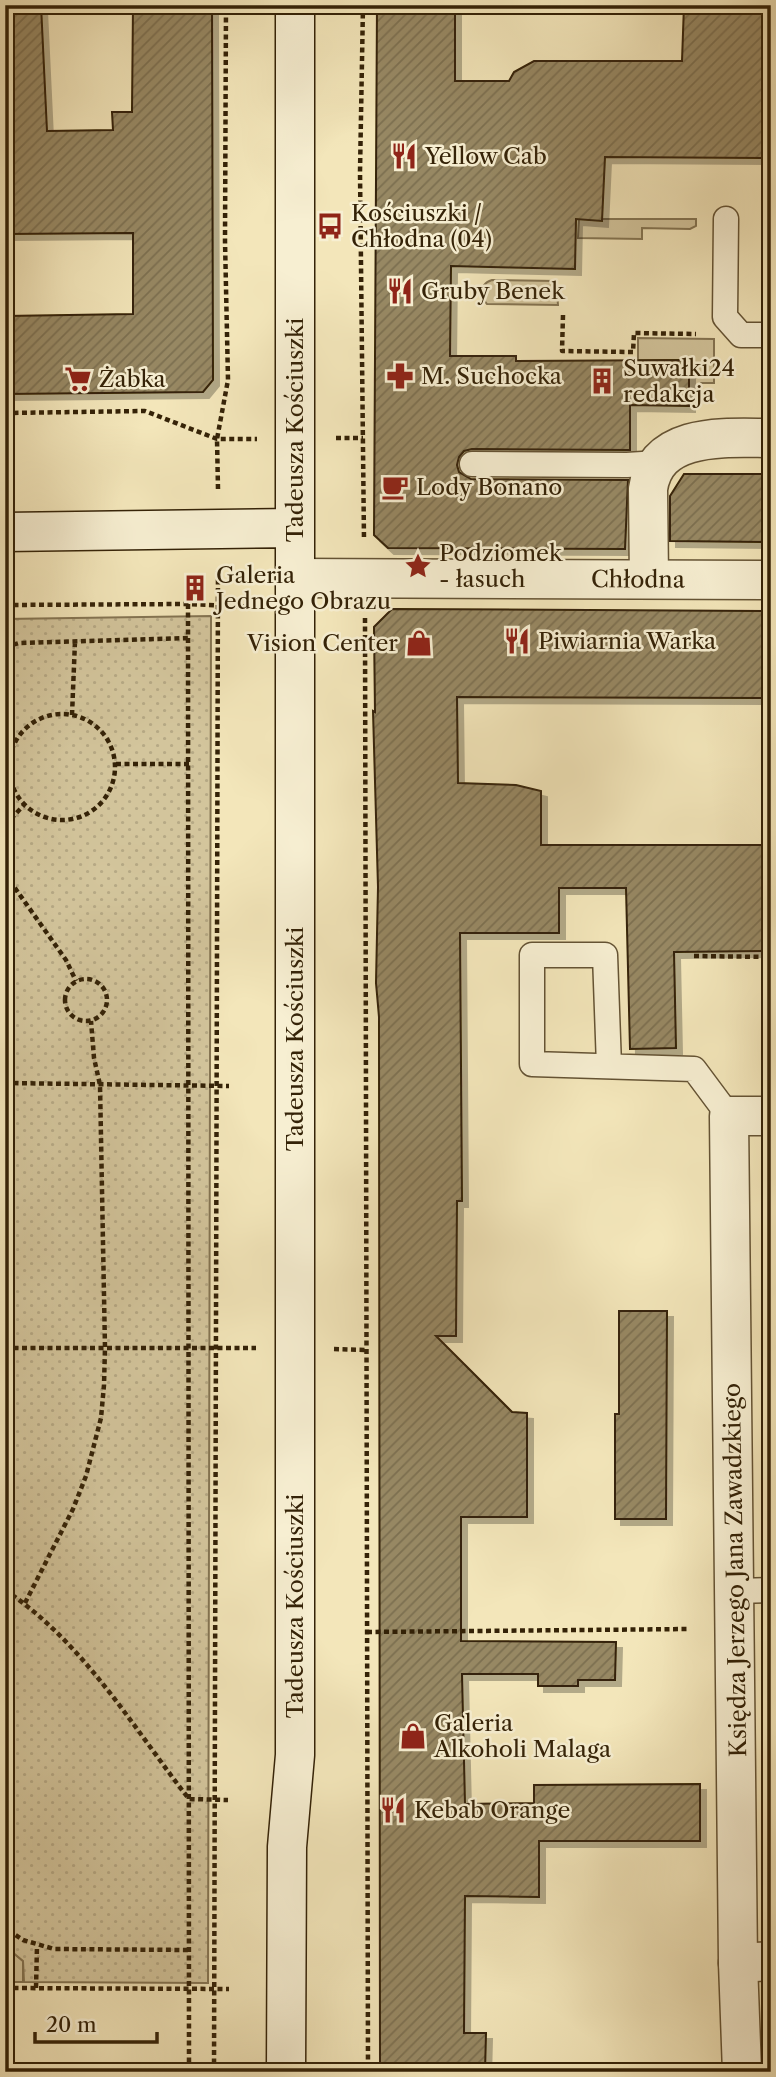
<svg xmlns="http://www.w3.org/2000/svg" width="776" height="2077" viewBox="0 0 776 2077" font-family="'Libre Caslon Text',serif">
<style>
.grass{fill:#d3c59c;stroke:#847452;stroke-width:2}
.park{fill:url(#park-dots);stroke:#847452;stroke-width:2}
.building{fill:url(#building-hatch);stroke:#342207;stroke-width:2;filter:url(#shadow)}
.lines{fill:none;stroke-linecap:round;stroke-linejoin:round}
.lane-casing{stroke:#645334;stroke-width:27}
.street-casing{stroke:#645334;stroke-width:41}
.secondary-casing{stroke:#342207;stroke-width:41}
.path{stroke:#342207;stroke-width:4.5;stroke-dasharray:5 3.5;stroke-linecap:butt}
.lane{stroke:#f7efd2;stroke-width:24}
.street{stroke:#f7efd2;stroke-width:38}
.secondary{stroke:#f7efd2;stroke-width:38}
.labels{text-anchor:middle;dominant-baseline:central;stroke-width:5;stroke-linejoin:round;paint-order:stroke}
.poi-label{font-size:23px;fill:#342207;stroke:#f7efd2;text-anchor:start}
.street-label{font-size:23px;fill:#342207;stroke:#f7efd2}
</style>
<defs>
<pattern id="park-dots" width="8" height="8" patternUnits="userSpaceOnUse" patternTransform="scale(1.75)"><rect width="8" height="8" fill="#d3c59c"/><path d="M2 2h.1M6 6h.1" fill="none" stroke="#b6a985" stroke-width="1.8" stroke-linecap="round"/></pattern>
<pattern id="building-hatch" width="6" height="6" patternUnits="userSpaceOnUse" patternTransform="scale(1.75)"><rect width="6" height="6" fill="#978864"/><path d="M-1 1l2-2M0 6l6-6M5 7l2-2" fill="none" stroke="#7c6f50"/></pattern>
<filter id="shadow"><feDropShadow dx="6" dy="6" stdDeviation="0" flood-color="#0004"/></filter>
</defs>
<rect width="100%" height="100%" fill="#f3e6ba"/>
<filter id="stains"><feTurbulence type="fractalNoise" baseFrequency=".00286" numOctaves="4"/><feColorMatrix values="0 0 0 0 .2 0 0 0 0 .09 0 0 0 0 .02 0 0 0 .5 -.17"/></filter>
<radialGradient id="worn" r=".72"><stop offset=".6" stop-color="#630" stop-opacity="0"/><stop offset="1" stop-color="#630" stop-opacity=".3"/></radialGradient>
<!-- grass -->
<path class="grass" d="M579,219H696V226L690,229L642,228V239L578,238Z
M492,280L556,281L558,305L487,304L481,296C481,288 485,282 492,280Z
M638,338L714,339V383H701L700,401L689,400V360H638Z
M5,1946L23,1961V1982H5Z"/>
<!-- park -->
<path class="park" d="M211,616L208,1983L24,1982L23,1961L5,1946V619Z"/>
<!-- building -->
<path class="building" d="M5,5H41L47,131L113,130L112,112H132L133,5H212L213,380L203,392L5,394V316L133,314V233L5,234Z
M377,5H455V81H509L514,72L534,61H682L684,5H771V158L605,157L602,221L576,219L575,269L451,266L450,356H516V361L689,360V406L630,405V450L472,449L464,451L459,457L457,465L459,472L471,479L628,480L625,549L388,548L374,535Z
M684,474H771V542L670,541V496Z
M392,609L771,611V698L457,697L458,783L516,785L541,791V845H771V951L674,952L676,1048L630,1049L626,888H559V933H460L462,1201H457L456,1336H436L512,1412L527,1413V1517H461V1641L616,1642L615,1680H578V1686H538V1674H462L465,1804L534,1803V1785L700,1784V1841H539V1897L465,1896L464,2033H486L485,2072H380L379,1017L376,983L378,887L373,711L375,712L374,627Z
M619,1311H667L666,1519H615V1414H619Z"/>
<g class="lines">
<!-- lane casing -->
<g class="lane-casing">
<path id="lane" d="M726,219L725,317L741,335H771
M472,464L627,465L658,463
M609,1066L605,955H532V1064L694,1069L729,1116
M736,1591L771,1590"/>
</g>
<!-- street casing -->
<g class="street-casing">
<g id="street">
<path id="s1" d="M295,578L771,580"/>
<path d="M649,579L648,489C656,431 727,438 771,438"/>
<path d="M738,1963L771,1961"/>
<path d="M742,2072L738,1963L729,1116H771"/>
</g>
</g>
<!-- secondary casing -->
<g class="secondary-casing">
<path id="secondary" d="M5,532L295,528
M286,2072L287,1847L295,1755V5"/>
</g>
<!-- path -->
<path class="path" d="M363,5L360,172L364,540
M563,315L562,351L633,352L634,333L696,334
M5,413L145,411L217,439H257
M336,438H363
M218,489L217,439L228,380L225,241L226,5
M188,604L189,2072
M5,605L188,604L256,607
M365,618L368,2072
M5,647L19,643L189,638
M9 767a53 53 0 1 1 106 0a53 53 0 1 1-106 0Z
M72,715L75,641
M116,764H189
M5,788L12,784
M5,825L24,805
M5,874L66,960L76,981
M694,956L771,957
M65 1000a21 21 0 1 1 42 0a21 21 0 1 1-42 0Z
M5,1083L229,1086
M5,1348H256
M334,1349L366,1350
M5,1590C84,1643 132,1726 189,1799L228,1800
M25,1603L73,1509L86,1476L101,1418L104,1385L105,1348L100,1085L94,1058L91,1021
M367,1632L690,1629
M5,1922L14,1934L23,1940L54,1949L189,1950
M5,1988L229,1989
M36,1988L37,1946
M214,2072L218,568"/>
<!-- lane -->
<use href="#lane" class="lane"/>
<!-- street -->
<use href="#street" class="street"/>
<!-- secondary -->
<use href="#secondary" class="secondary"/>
</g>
<!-- icons -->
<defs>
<g id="restaurant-bare" transform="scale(2.1)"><path d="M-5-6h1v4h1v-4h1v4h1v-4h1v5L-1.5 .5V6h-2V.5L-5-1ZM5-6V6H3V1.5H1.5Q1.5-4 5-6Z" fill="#8f2418" stroke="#f7efd2" stroke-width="2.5" paint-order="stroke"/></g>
<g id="bus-bare" transform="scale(2.1)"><path d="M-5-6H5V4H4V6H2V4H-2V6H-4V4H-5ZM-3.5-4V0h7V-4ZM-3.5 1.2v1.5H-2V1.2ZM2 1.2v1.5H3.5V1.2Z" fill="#8f2418" stroke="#f7efd2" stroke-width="2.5" paint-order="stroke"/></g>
<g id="pharmacy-bare" transform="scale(2.1)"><path d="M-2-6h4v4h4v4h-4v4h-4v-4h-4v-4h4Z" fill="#8f2418" stroke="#f7efd2" stroke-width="2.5" paint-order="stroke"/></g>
<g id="supermarket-bare" transform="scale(2.1)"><path d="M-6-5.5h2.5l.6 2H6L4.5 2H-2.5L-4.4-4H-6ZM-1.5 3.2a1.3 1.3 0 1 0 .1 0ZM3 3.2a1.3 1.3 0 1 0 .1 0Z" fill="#8f2418" stroke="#f7efd2" stroke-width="2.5" paint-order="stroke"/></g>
<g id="building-bare" transform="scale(2.1)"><path d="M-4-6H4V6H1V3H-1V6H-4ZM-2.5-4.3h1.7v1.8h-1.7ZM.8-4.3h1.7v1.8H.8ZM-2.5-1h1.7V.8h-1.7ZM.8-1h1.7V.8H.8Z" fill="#8f2418" stroke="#f7efd2" stroke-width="2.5" paint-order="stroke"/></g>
<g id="cafe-bare" transform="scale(2.1)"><path d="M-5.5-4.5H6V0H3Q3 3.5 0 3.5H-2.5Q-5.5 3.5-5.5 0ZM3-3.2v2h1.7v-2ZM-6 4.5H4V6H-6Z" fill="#8f2418" stroke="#f7efd2" stroke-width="2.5" paint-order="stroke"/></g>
<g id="sight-bare" transform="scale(2.1)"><path d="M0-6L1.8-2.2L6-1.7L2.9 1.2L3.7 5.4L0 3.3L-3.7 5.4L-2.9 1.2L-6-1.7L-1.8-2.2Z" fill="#8f2418" stroke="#f7efd2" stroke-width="2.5" paint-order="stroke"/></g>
<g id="shop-bare" transform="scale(2.1)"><path d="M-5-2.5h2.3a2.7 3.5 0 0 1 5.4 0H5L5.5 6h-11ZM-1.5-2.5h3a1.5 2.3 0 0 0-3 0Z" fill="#8f2418" stroke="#f7efd2" stroke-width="2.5" paint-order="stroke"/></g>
</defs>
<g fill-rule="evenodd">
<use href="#restaurant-bare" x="404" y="156"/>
<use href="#bus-bare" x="330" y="226"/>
<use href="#restaurant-bare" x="400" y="291"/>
<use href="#pharmacy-bare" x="400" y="376"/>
<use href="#supermarket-bare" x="78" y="379"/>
<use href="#building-bare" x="602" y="381"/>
<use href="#cafe-bare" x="395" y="487"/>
<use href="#sight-bare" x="418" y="566"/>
<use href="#building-bare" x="195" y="588"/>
<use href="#restaurant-bare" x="517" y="641"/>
<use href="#shop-bare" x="419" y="643"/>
<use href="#shop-bare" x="413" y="1736"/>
<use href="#restaurant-bare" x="393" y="1810"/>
</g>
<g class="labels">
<!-- poi labels -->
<g class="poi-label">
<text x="425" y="156">Yellow Cab</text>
<text x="351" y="213">Kościuszki /<tspan x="351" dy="26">Chłodna (04)</tspan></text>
<text x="421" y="291">Gruby Benek</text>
<text x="623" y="368">Suwałki24<tspan x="623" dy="26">redakcja</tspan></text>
<text x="421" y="376">M. Suchocka</text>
<text x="99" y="379">Żabka</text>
<text x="416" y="487">Lody Bonano</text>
<text x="439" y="553">Podziomek<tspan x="439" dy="26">- łasuch</tspan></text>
<text x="216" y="575">Galeria<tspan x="216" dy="26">Jednego Obrazu</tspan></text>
<text x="538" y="641">Piwiarnia Warka</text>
<text x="398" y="643" text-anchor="end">Vision Center</text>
<text x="434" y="1723">Galeria<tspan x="434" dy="26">Alkoholi Malaga</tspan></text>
<text x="414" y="1810">Kebab Orange</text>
</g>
<!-- street labels -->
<g class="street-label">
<text transform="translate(295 430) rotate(-90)">Tadeusza Kościuszki</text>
<text stroke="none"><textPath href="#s1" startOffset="343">Chłodna</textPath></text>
<text transform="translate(295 1039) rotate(-90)">Tadeusza Kościuszki</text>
<text transform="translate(735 1570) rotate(-91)">Księdza Jerzego Jana Zawadzkiego</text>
<text transform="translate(295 1606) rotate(-90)">Tadeusza Kościuszki</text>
</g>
</g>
<!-- margin -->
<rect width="776" height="2077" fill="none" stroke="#f3e6ba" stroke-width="28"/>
<rect x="7" y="7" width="762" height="2063" fill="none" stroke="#342207" stroke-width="3.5"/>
<rect x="14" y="14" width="748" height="2049" fill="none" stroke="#342207" stroke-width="2"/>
<!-- scale -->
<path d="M35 2032v10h122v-10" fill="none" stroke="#342207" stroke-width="3.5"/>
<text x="46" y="2032" font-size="21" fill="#342207" stroke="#f7efd2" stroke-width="5" paint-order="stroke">20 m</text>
<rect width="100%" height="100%" filter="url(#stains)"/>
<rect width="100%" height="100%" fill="url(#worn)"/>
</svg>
